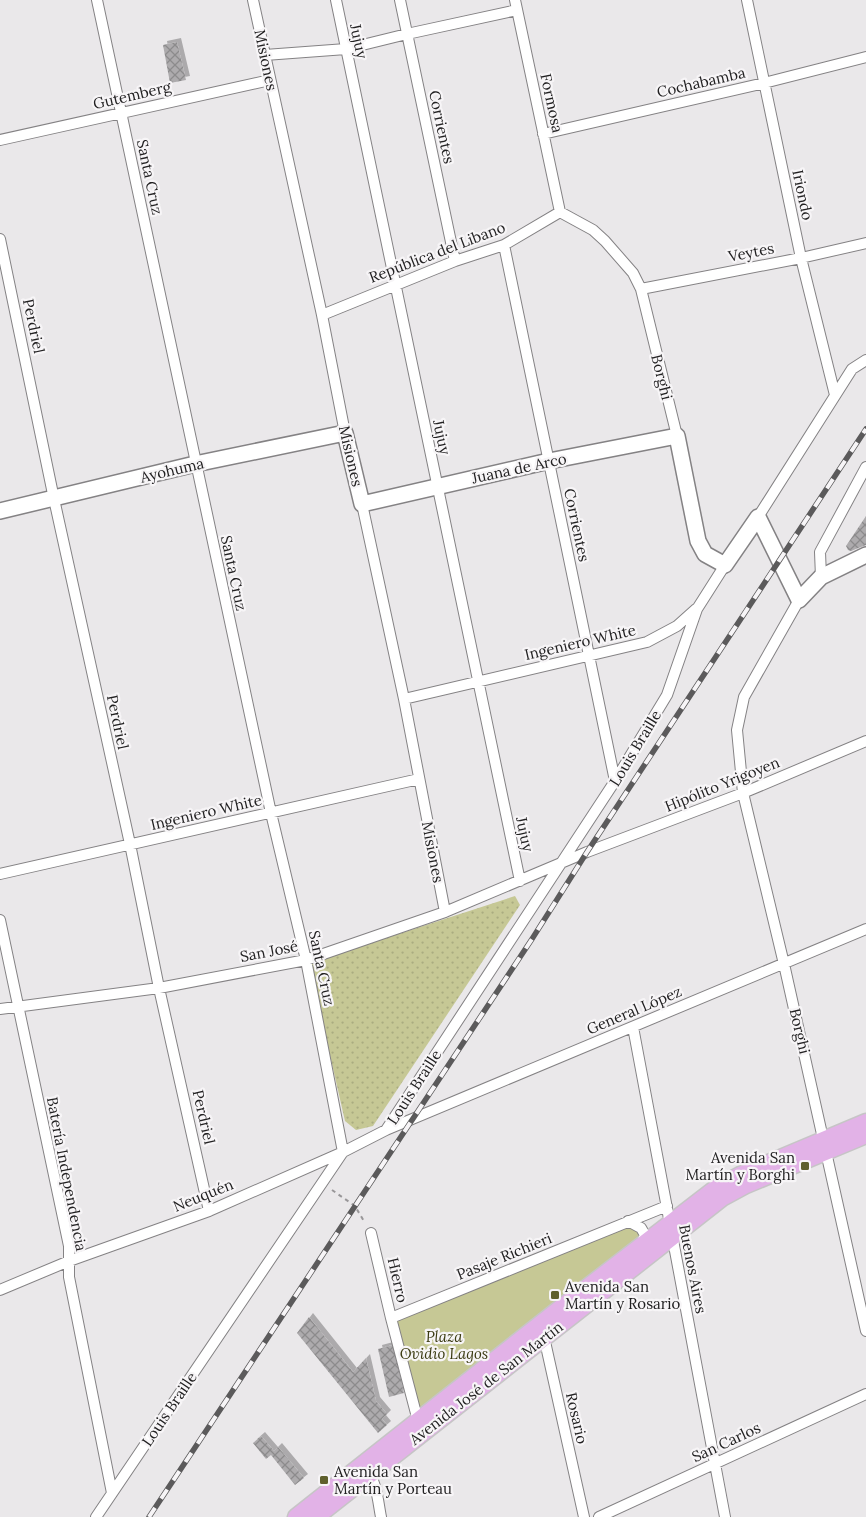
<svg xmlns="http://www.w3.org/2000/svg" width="866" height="1517" viewBox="0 0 866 1517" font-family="Lora,serif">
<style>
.grass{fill:url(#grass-dots)}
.park{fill:#c6c895}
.building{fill:url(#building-cross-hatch);filter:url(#shadow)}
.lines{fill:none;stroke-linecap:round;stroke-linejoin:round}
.street-casing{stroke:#848284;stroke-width:12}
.secondary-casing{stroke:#848284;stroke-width:18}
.primary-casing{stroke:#c6c5c6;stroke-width:19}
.path{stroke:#999799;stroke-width:2;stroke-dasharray:4 4;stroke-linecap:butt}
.street{stroke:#fff;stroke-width:10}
.secondary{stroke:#fff;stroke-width:15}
.primary{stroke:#e2b2e7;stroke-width:16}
.rail-casing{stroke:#5b5a5b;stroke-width:5.5}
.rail{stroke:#f7f5f7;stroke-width:4;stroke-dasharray:11;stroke-linecap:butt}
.poi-dot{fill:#5f602d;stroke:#f7f5f7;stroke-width:2}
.labels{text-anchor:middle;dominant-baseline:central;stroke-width:4.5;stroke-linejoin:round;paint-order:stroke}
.street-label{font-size:15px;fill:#222122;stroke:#f7f5f7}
.poi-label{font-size:15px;fill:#222122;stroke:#f7f5f7;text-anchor:start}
.park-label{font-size:15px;font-style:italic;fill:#393910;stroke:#f7f5f7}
</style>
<defs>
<pattern id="grass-dots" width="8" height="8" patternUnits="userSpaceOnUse" patternTransform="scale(1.25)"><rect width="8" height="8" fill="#c6c895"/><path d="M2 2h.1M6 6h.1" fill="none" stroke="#aaac80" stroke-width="1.8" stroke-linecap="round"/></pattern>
<pattern id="building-cross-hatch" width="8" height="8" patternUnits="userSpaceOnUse" patternTransform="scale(1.25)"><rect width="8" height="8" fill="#adabad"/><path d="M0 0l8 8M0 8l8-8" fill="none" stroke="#8c8b8c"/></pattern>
<filter id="shadow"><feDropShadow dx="4" dy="-4" stdDeviation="0" flood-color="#0004"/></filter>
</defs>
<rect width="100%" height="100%" fill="#eae8ea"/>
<!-- grass -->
<path class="grass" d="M515,896L520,905L373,1126L356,1130L345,1121L309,963Z"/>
<!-- park -->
<path class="park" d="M628,1221L645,1235L418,1421L391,1318Z"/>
<!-- building -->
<path class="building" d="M177,42L186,80L170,83L163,45Z
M866,516V545L851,551L848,550L846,546Z
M309,1317L353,1372L366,1358L376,1401L387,1414L382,1419L387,1425L378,1433L297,1333Z
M393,1345L404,1393L389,1397L378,1349Z
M261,1436L274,1451L278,1447L304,1478L295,1485L271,1455L266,1459L253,1443Z"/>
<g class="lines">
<!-- street casing -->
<g class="street-casing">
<path id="street" d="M97,0L271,813L306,960L343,1152
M253,0L322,315L345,433
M336,0L520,881
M400,0L455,261
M515,0L560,212
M747,0L801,258L835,395
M265,55L346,49L407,34L517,10
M543,134L764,83L866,57
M0,140L270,80
M560,212L593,230L605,241L633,273L641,289L677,436
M0,239L54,499L130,844L159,988L209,1211
M504,245L615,781
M641,289L801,258L866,243
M322,315L455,261L504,245L560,212
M362,504L404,699L445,912
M758,517L852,369L866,360
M821,577L820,552L866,467
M799,600L744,697L737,730L743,793L784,964L866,1331
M404,699L647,642L677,626L696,609
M0,874L419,779
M0,920L69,1246V1277L112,1493
M0,1009L159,988L306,960L445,912L587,852L743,793L866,741
M633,1027L725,1517
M386,1130L615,781L667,695L697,609L725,565
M628,1221L641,1228L645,1235L641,1245
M371,1233L391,1318L418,1421
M0,1290L69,1261L209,1211L343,1152L386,1130L866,929
M391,1318L667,1206
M541,1334L544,1337L584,1517
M367,1471C377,1482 378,1502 381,1517
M96,1517L343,1152
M599,1517L866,1394"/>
</g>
<!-- secondary casing -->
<g class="secondary-casing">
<path id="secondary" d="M0,511L195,464L345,433L362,504L549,461L677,436L698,541L705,554L725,565L758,517L799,600L821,577L866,555"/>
</g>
<!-- primary casing -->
<g class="primary-casing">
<path id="primary" d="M296,1517L563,1306L716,1188L740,1175L866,1122
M316,1517L722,1198L746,1185L866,1135"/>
</g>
<!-- path -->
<path class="path" d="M332,1190L355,1206L365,1223"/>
<!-- street -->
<use href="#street" class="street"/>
<!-- secondary -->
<use href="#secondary" class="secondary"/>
<!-- primary -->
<use href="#primary" class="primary"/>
<!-- rail casing -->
<g class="rail-casing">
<path id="rail" d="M149,1517L532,939L587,852L866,429"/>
</g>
<!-- rail -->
<use href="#rail" class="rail"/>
</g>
<!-- markers -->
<g class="poi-dot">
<rect x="800" y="1161" width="10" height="10" rx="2.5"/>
<rect x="550" y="1290" width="10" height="10" rx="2.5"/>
<rect x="319" y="1475" width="10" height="10" rx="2.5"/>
</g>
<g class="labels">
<!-- street labels -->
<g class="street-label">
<text transform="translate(359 41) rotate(78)">Jujuy</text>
<text transform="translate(266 60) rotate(78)">Misiones</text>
<text transform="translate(701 82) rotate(-13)">Cochabamba</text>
<text transform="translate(132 95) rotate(-13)">Gutemberg</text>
<text transform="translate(552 103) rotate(78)">Formosa</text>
<text transform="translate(442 127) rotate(78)">Corrientes</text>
<text transform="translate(150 177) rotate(78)">Santa Cruz</text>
<text transform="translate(803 195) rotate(78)">Iriondo</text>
<text transform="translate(437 252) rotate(-21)">República del Libano</text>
<text transform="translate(751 252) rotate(-11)">Veytes</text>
<text transform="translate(34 326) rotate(78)">Perdriel</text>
<text transform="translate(662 377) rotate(76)">Borghi</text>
<text transform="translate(442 437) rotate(78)">Jujuy</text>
<text transform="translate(351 456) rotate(77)">Misiones</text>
<text transform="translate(519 468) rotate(-12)">Juana de Arco</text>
<text transform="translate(172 470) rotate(-13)">Ayohuma</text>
<text transform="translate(577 525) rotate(78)">Corrientes</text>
<text transform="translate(234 573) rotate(78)">Santa Cruz</text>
<text transform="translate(580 642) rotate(-13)">Ingeniero White</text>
<text transform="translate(118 722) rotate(78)">Perdriel</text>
<text transform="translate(635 748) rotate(-59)">Louis Braille</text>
<text transform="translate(722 784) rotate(-22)">Hipólito Yrigoyen</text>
<text transform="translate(206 812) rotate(-13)">Ingeniero White</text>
<text transform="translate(525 834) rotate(78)">Jujuy</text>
<text transform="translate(433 852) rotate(79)">Misiones</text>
<text transform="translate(269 951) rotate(-11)">San José</text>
<text transform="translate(322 968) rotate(78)">Santa Cruz</text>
<text transform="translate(634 1010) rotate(-23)">General López</text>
<text transform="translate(800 1031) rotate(77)">Borghi</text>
<text transform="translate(414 1087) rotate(-57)">Louis Braille</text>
<text transform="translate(204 1117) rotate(77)">Perdriel</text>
<text transform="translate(67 1174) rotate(79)">Batería Independencia</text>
<text transform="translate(203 1195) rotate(-22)">Neuquén</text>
<text transform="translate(504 1256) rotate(-22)">Pasaje Richieri</text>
<text transform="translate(693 1269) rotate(79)">Buenos Aires</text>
<text transform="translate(398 1280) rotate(77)">Hierro</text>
<text transform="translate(486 1383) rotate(-38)">Avenida José de San Martín</text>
<text transform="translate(169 1409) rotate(-56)">Louis Braille</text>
<text transform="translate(577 1418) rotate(77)">Rosario</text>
<text transform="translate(726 1442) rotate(-25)">San Carlos</text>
</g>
<!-- poi labels -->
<g class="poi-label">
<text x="795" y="1157" text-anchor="end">Avenida San<tspan x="795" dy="17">Martín y Borghi</tspan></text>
<text x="565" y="1286">Avenida San<tspan x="565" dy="17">Martín y Rosario</tspan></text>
<text x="334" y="1471">Avenida San<tspan x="334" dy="17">Martín y Porteau</tspan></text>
</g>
<!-- park labels -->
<g class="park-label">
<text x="444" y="1336">Plaza<tspan x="444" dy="17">Ovidio Lagos</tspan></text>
</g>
</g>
</svg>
